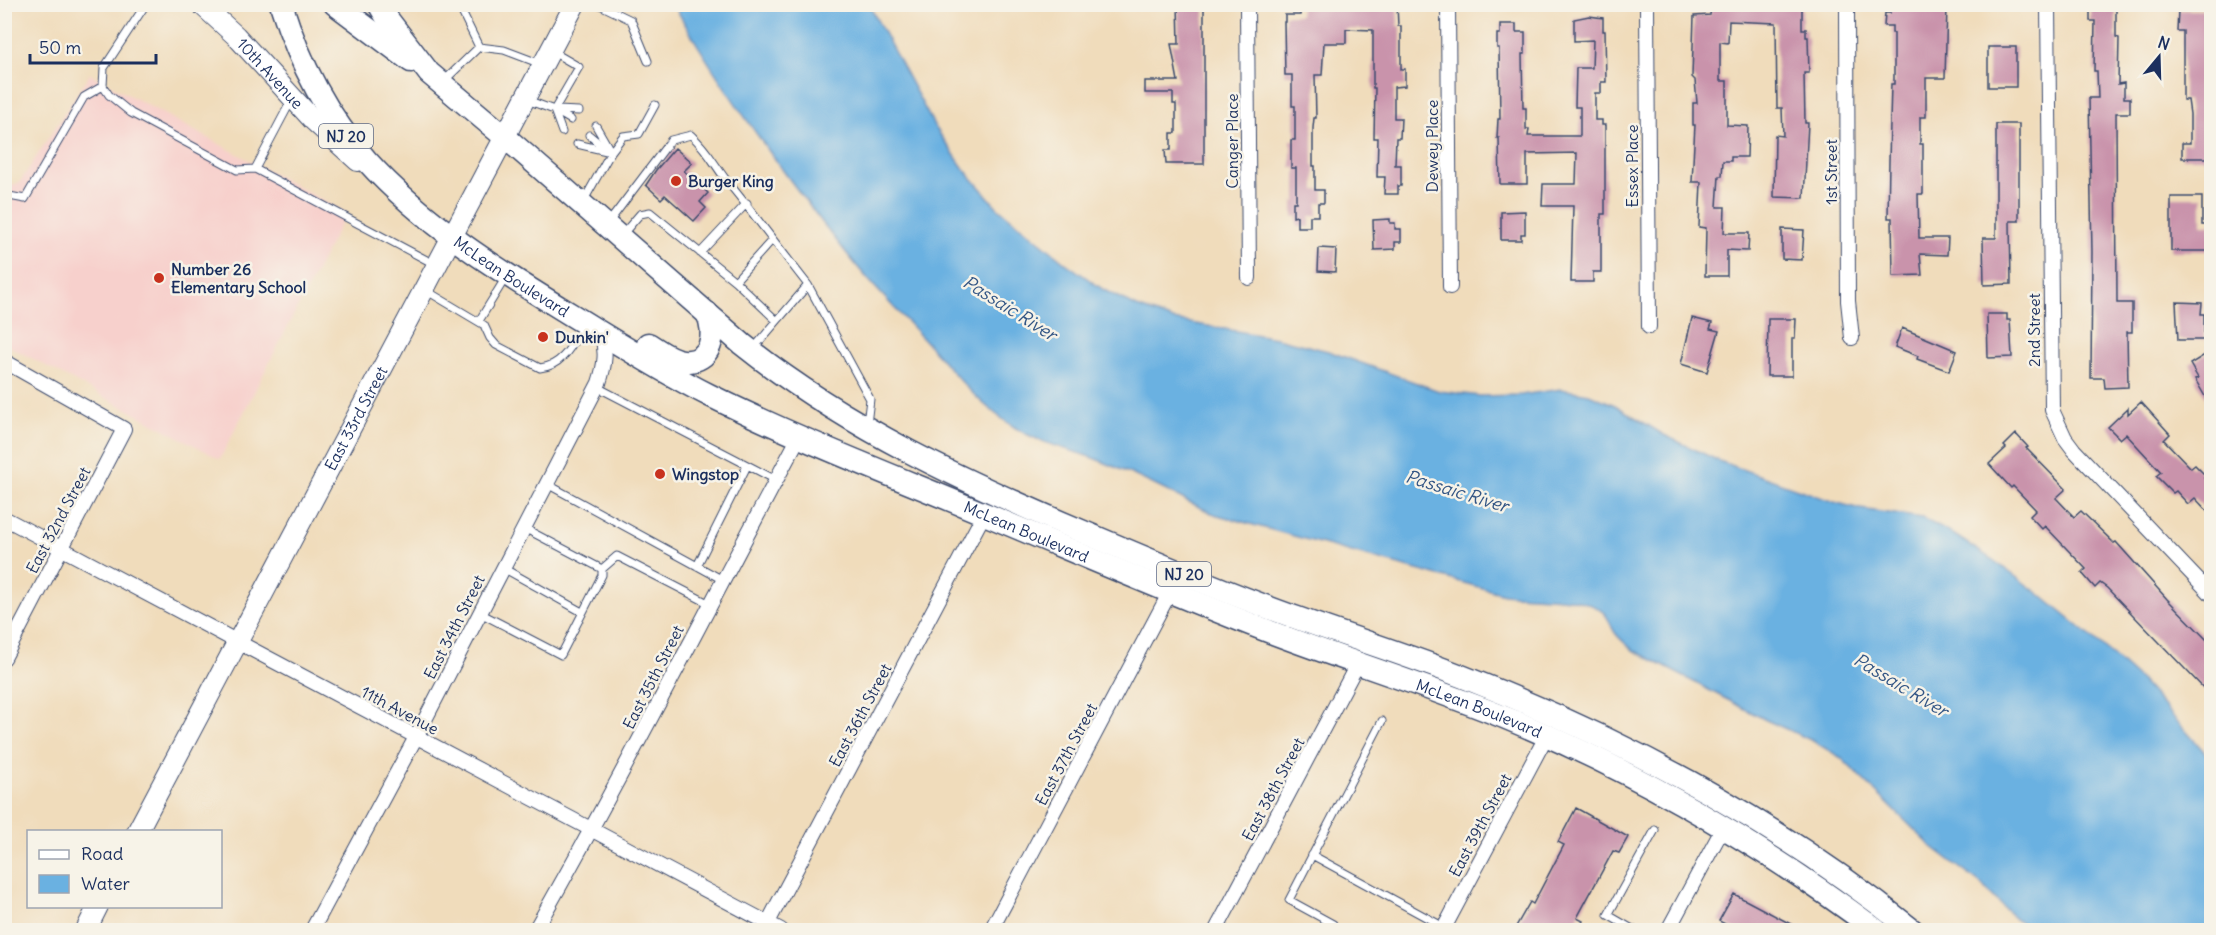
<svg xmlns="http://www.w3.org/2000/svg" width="2216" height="935" viewBox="0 0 2216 935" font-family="Delius,sans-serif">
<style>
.built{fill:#f7d0cc}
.water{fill:#6ab1e1;stroke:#4270a0;stroke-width:1.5}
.building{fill:#c993ab}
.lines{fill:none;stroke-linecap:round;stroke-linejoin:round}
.service-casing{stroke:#3b496c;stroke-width:9}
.minor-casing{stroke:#3b496c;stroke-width:16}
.secondary-casing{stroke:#3b496c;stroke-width:22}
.primary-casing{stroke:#3b496c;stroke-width:25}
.service{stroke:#fff;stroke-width:7}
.minor{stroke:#fff;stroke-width:14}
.secondary{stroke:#fff;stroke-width:20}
.primary{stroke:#fff;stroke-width:22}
.poi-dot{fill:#c8321e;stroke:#f7f3e8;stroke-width:2}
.labels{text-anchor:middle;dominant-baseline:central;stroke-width:5;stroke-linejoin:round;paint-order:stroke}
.shield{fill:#f7f3e8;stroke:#5d6a87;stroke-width:1.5}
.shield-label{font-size:15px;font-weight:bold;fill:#1b2f5e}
.street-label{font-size:16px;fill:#1b2f5e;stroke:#f7f3e8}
.poi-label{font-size:16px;font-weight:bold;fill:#1b2f5e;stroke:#f7f3e8;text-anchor:start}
.water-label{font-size:18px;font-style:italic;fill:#335685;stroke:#f7f3e8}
</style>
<rect width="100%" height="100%" fill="#f7f3e8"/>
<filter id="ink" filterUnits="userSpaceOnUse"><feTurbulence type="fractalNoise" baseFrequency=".0167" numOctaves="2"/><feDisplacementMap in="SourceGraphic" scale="12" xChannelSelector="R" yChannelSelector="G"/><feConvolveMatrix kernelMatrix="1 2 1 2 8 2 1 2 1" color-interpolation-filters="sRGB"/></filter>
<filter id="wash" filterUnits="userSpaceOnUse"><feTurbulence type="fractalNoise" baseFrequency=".008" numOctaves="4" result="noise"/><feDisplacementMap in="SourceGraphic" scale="24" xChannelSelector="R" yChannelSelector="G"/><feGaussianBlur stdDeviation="1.35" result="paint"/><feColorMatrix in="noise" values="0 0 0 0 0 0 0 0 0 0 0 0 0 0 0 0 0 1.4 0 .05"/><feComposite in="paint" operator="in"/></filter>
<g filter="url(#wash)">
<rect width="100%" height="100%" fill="#f0dcbb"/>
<!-- built -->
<path class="built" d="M90,74L346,213L220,459L5,344V189L20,182Z"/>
<!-- water -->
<path class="water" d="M674,5H869L935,127L964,169L997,207L1067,264L1104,290L1137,307L1173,320L1276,338L1328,351L1439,391L1480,396L1521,395L1561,389L1589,394L1615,405L1664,435L1719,461L1834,502L1860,509L1922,518L1956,536L1993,560L2038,593L2094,639L2141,681L2211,759V930H2033L2015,919L1981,884L1931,846L1840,757L1813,741L1766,720L1633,650C1627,645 1621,640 1616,634C1611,628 1610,619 1604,613C1583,593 1533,598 1504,594L1214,514C1175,496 1138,475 1098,460C1070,449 1040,444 1014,427C977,403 955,374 926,342C903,316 878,292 856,265C790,183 726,97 674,5Z"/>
<g id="blocks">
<!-- building -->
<path class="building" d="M1178,4H1204V164H1166L1165,150H1171V133H1176V104H1173V93H1145V81H1178L1171,44H1179Z
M1351,4H1397L1398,26H1401V69H1405V86L1394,87V118H1401L1400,138H1396L1395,165H1401V186H1398V194H1384L1385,177H1377L1378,138H1374L1375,88H1373V30L1346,29V43H1324L1322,75H1315L1316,118H1314L1313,128V166H1315V190H1324V203H1318V216H1310V227H1297V216L1293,217V202H1296V168H1291V140H1295V106H1292V75H1285L1284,22H1285V15H1300L1301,6L1351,7Z
M1731,4H1802V29H1806V37H1808L1809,73H1804L1805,123H1808L1804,198L1774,197L1775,135L1783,136L1782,108H1777L1776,23L1729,21L1728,43L1720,42V81H1727V125L1748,126L1747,157H1731V161H1723L1722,176H1719L1717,207H1725L1724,233H1749L1748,251L1727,250V276H1705L1706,228L1699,227L1701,182H1692L1695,125H1693V103H1697L1695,80L1692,77L1694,16L1710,15L1711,7H1731Z
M2090,4H2116V37L2119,38L2118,84L2124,83V98H2130V113H2116L2117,303H2132V332H2127L2128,387L2105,388L2104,378H2091L2092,252L2089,98H2098L2097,71H2094L2095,21H2090Z
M1890,5H1947L1945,78H1926V117H1920V144H1923V194H1918L1919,238H1948L1947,255L1920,254L1922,275L1893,276L1892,218H1888L1889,162L1891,84H1894V33H1892V26H1884L1885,13H1890Z
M2178,10H2209L2208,59H2211V158H2182V143H2190V114L2188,100H2183V31H2177Z
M1589,16L1603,18V31H1605L1606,82H1601V93H1595V120H1602V125H1605V214H1601V272H1593V282H1571L1573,206H1542L1543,184H1576L1577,153L1527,154V184H1500L1499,138H1497L1498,119H1500L1499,48H1497V34H1500V24H1516V32H1525V54H1522L1523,108H1526V129H1529L1528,136H1580V107H1575L1576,68H1592L1593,40L1574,41V19Z
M1988,47H2016V87H1988Z
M1996,124H2019V221H2010L2011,284L1984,285L1983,238H1996Z
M675,148L692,163L684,171L708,193L700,202L706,208L694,221L665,195L661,199L646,185L656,170Z
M2171,197H2202V225H2211V251H2171Z
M1525,211V234H1521V240H1501V212Z
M1390,219V223H1395V229H1401V242H1395V249L1374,250L1373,220Z
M1782,229L1804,230L1802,260L1782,259Z
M1319,248L1336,249L1335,272L1318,271Z
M2176,302L2202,303L2201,314H2204V340H2178Z
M1987,314H2007V320H2010L2012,357L1988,358Z
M1692,318L1712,323L1710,329L1719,331L1707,372L1681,364Z
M1768,319H1796L1795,338H1792V376H1767Z
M1902,328L1957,351L1949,371L1917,359L1918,356L1895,347Z
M2211,351V407L2195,379L2198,378L2190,364Z
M2141,402L2170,434L2164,440L2191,468L2195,465L2206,476L2204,478L2211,487V515L2195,498L2188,504L2176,491L2173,493L2156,476L2161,472L2126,434L2120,439L2108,427L2128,408V414Z
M2016,434L2028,447L2026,448L2066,489L2056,498L2074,517L2081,511L2114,543L2116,542L2167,599L2211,644V696L2107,588L2100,583L2095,588L2082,573L2086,569L2045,526L2042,529L2030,516L2036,510L2013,486L2011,488L1989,464L2006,448L2004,446Z
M1576,808L1628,837L1619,853L1613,851L1577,918L1583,921L1578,930H1514L1530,902L1533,904L1564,845L1558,842Z
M1734,894L1802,930H1737L1719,921Z"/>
</g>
</g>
<g filter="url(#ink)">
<use href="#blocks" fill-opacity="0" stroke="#3b496c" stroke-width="1.5"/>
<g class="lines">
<!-- service casing -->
<g class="service-casing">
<path id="service" d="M146,4L104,68L103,86L109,95L131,113L237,170L255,169L292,99
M458,4L479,47
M598,4L631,20L648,61
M553,52L579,67L554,110L562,132
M443,82L479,47L504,50L541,64
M527,100L554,110L571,120
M557,110L579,111
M596,126L611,152
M589,135L606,149
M577,144L611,152
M255,169L436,265
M4,195L25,199L84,97L103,86
M583,202L611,152L623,136L639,134L655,105
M609,222L671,140L691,135C710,152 715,167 731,186C757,218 782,252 808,285L753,349
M622,235L640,214L650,212L735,281
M772,240L735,281L777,321
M700,253L747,203
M808,285L870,399L867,424
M427,291L484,325L490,338L496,345L540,368C564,366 573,342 584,325
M479,321L506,277
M597,387L776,480
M547,484L723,580
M697,566L747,466
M503,568L582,612
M602,569L617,556L710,604
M480,613L561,655L602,575V569L524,528
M1312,855L1444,927
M1333,924L1289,900L1382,721
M1634,930L1608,915L1655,830"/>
</g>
<!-- minor casing -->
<g class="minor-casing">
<path id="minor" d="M1247,4L1249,278
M1448,4L1450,287
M1647,4L1649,327
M1847,4L1848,301L1852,338
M2048,4L2052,410L2065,438L2074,450L2212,595
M4,361L124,429L4,658
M4,518L781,930
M312,930L416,737L599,383C605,365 607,351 601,333
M535,930C627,768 711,602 799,437
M764,930L984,514
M991,930L1170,592
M1216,930L1358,663
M1443,930L1547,735
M1668,930L1723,828"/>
</g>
<!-- secondary casing -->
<g class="secondary-casing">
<g id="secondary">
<path id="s1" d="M201,4L236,36L313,120L358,161"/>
<path id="s2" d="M137,832L575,4"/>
<path d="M86,930L98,906"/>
</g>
</g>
<!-- primary casing -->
<g class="primary-casing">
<g id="primary">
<path id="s3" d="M281,4C299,62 326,115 367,161C424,224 498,270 570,314C616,342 661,371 709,395C800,440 894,476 987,515C1083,555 1179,597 1276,634C1356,664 1438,689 1516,722C1644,776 1765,847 1876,930"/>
<path d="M335,4L411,61"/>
<path d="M379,4L389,21L429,73L505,137L742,344C847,428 965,482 1088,534C1157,563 1226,593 1297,618C1355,639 1414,657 1471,680C1629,742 1780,824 1912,930"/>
<path d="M648,344C659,350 670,360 683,361C712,364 717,333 707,313"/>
</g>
</g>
<!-- service -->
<use href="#service" class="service"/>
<!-- minor -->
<use href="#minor" class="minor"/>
<!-- secondary -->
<use href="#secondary" class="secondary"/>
<!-- primary -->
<use href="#primary" class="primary"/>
</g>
</g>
<!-- markers -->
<g class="poi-dot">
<circle cx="676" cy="181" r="6"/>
<circle cx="159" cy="278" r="6"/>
<circle cx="543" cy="337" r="6"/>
<circle cx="660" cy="474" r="6"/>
</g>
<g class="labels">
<!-- shield labels -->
<g class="shield">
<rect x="319" y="124" width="54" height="24" rx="4.5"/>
<rect x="1157" y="562" width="54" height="24" rx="4.5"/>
</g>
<g class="shield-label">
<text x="346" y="136">NJ 20</text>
<text x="1184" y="574">NJ 20</text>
</g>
<!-- street labels -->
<g class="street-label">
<text stroke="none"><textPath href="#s1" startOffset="98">10th Avenue</textPath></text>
<text transform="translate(1232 141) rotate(-90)">Canger Place</text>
<text transform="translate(1432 146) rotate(-90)">Dewey Place</text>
<text transform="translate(1632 166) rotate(-90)">Essex Place</text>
<text transform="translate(1831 172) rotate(-90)">1st Street</text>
<text stroke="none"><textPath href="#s3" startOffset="366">McLean Boulevard</textPath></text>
<text transform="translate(2034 330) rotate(-90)">2nd Street</text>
<text stroke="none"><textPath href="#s2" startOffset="468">East 33rd Street</textPath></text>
<text transform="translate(58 520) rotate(-62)">East 32nd Street</text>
<text stroke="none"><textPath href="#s3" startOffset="942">McLean Boulevard</textPath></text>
<text transform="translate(454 627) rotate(-63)">East 34th Street</text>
<text transform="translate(653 677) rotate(-63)">East 35th Street</text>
<text stroke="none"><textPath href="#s3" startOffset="1428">McLean Boulevard</textPath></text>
<text transform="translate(400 710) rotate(28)">11th Avenue</text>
<text transform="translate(860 715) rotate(-62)">East 36th Street</text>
<text transform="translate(1066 754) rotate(-62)">East 37th Street</text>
<text transform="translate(1273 789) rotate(-62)">East 38th Street</text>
<text transform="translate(1480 825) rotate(-62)">East 39th Street</text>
</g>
<!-- poi labels -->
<g class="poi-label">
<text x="688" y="181">Burger King</text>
<text x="171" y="269">Number 26<tspan x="171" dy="18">Elementary School</tspan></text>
<text x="555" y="337">Dunkin'</text>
<text x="672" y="474">Wingstop</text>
</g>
<!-- water labels -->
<g class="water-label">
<text transform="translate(1010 308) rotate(32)">Passaic River</text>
<text transform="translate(1457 491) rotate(17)">Passaic River</text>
<text transform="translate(1901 685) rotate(31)">Passaic River</text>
</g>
</g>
<!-- margin -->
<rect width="2216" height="935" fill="none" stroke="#f7f3e8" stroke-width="24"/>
<!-- legend -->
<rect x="27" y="830" width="195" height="78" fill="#f7f3e8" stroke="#9fa5b1" stroke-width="1.5"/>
<rect x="39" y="850" width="30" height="9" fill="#ffffff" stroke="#9fa5b1" stroke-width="1.5"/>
<text x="81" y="860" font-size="18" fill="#1b2f5e">Road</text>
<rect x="39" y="875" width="30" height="18" fill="#6ab1e1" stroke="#9fa5b1" stroke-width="1.5"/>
<text x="81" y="890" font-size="18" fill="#1b2f5e">Water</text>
<!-- north arrow -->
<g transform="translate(2159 57) rotate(19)" stroke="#f7f3e8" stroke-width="4.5" paint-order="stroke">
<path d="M0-4.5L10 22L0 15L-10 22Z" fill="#1b2f5e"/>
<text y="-9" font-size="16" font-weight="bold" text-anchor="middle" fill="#1b2f5e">N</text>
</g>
<!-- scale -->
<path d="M30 54v9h126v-9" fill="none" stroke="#1b2f5e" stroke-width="3"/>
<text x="39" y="54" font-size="18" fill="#1b2f5e" stroke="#f7f3e8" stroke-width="4.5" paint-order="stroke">50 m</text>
</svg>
